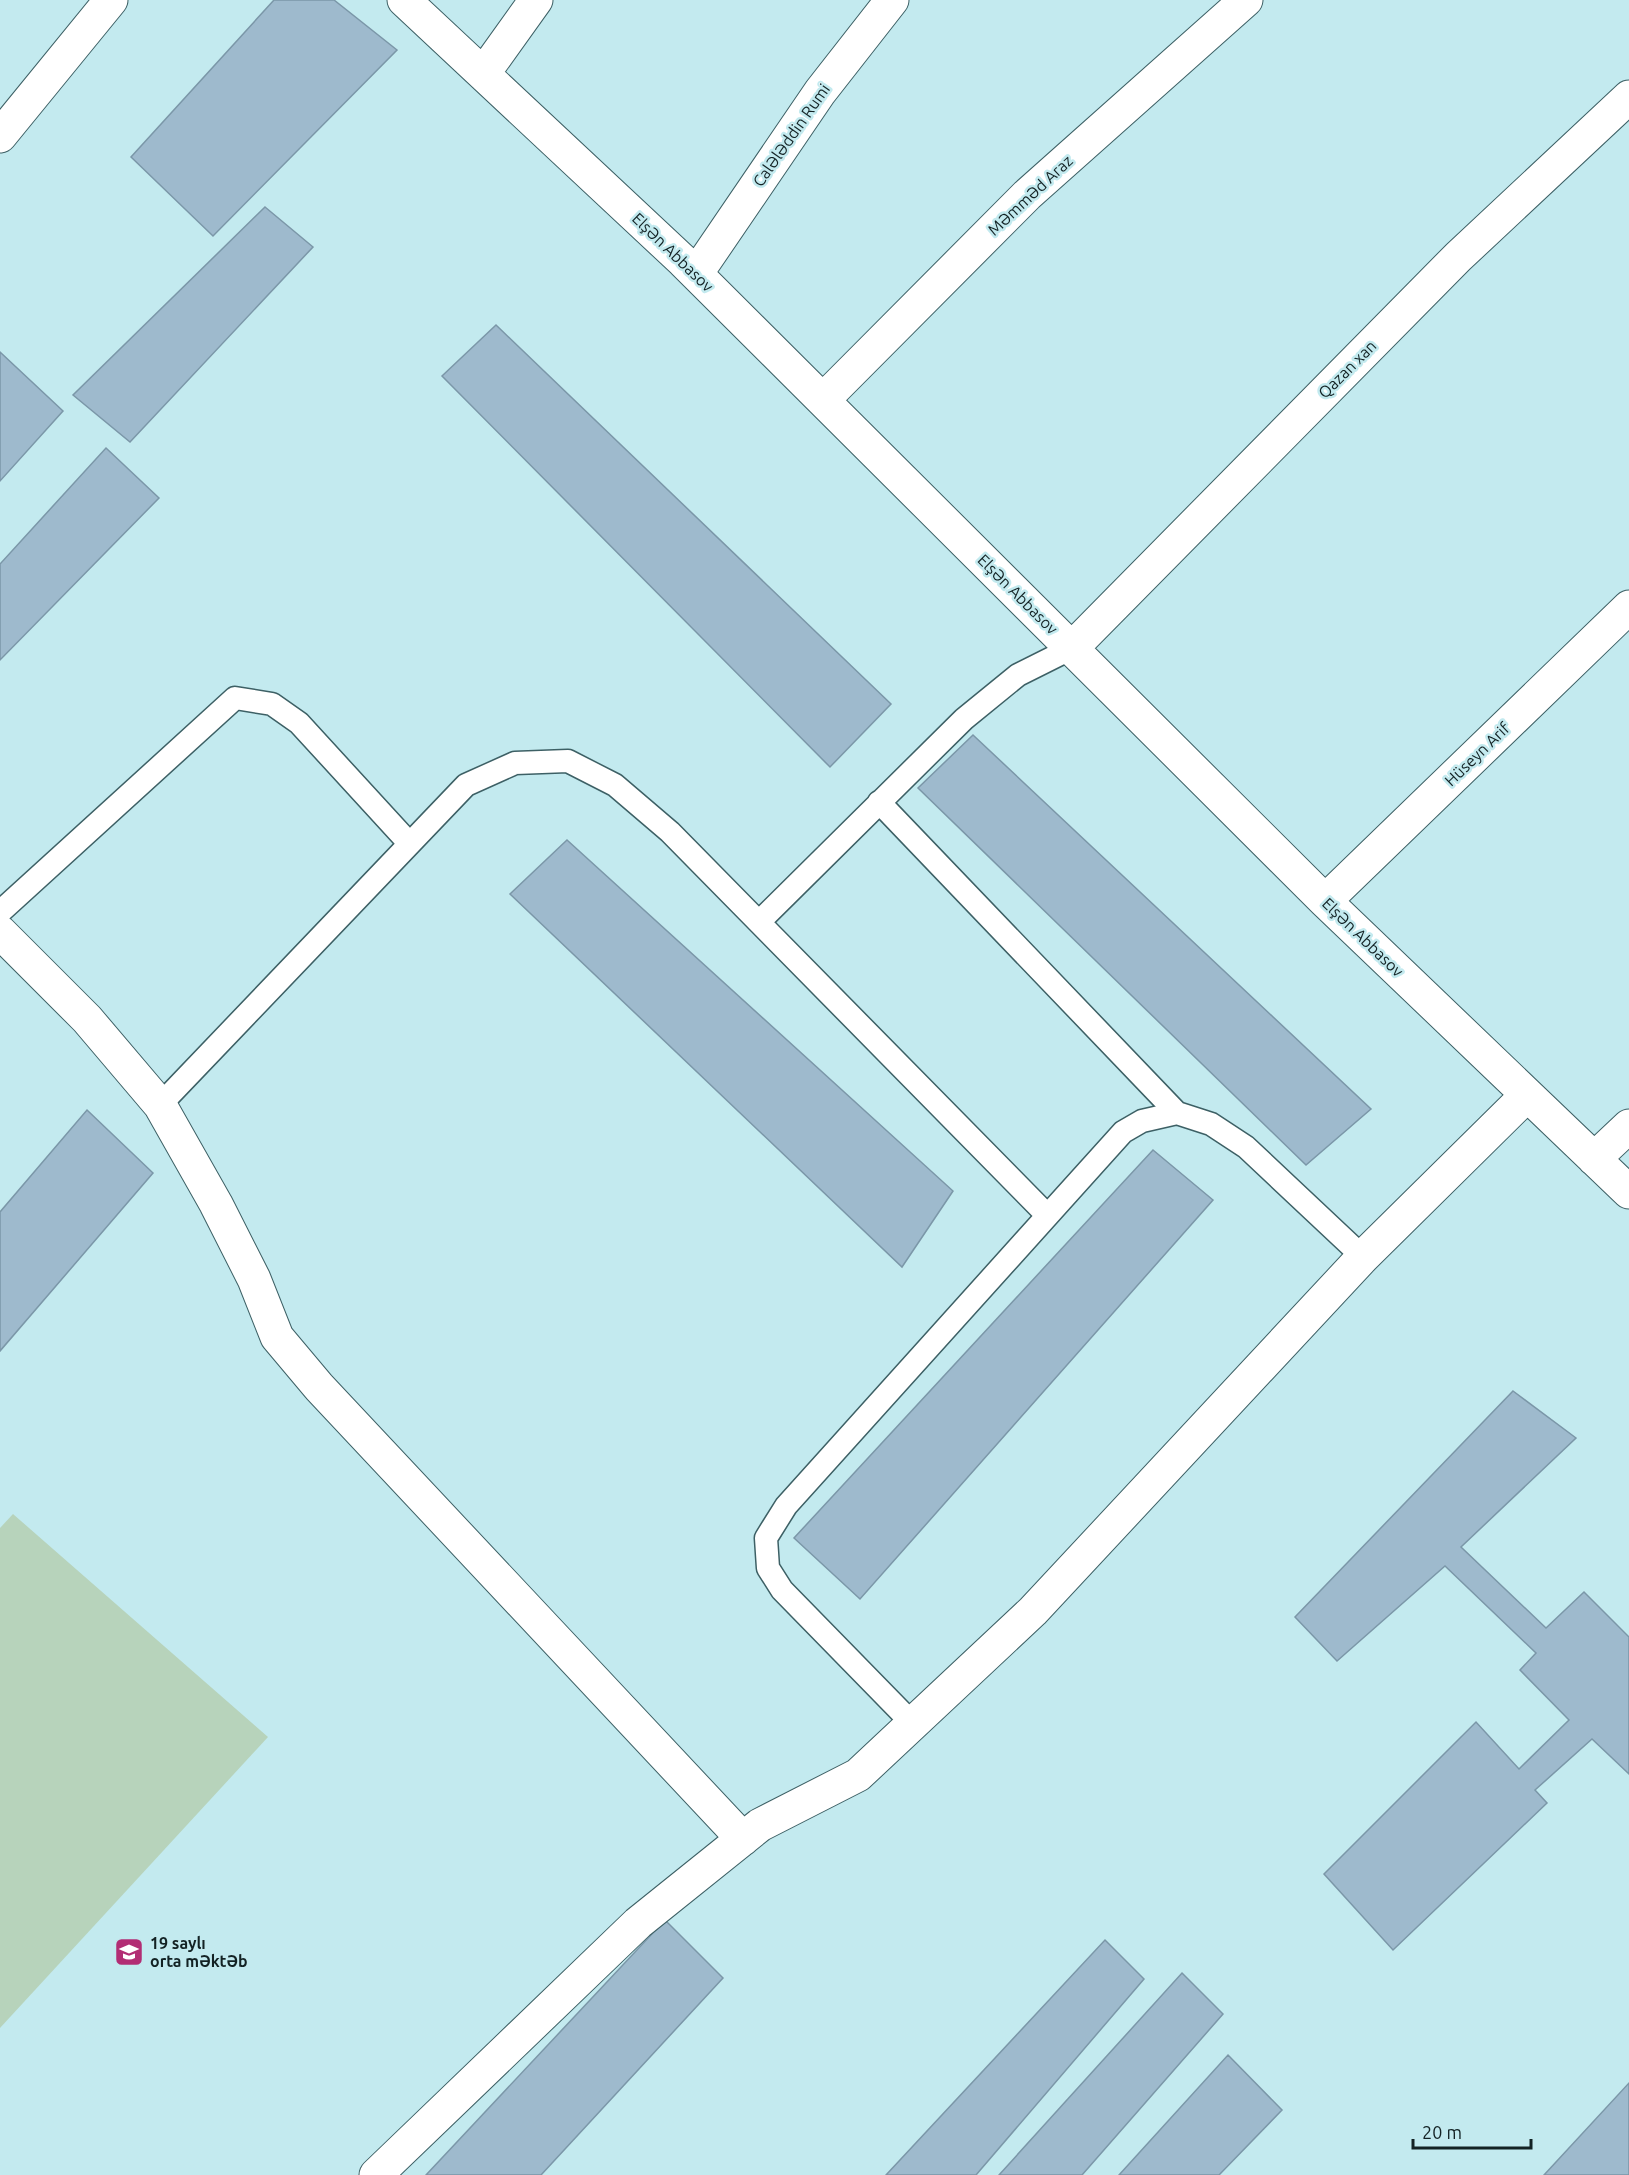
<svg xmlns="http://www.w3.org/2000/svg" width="1629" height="2175" viewBox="0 0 1629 2175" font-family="Ubuntu,sans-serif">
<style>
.park{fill:#b7d3bb}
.building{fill:#9ebacd;stroke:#7b97a8;stroke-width:1.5}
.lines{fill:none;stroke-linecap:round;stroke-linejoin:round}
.lane-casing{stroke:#3d6065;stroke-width:25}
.street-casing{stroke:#3d6065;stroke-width:35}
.lane{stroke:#fff;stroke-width:22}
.street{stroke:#fff;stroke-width:33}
.labels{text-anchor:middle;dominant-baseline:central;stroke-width:5;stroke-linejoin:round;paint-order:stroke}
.street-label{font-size:16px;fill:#132224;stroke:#c3eaef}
.poi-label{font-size:16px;font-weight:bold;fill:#132224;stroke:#c3eaef;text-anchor:start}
</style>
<rect width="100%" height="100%" fill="#c3eaef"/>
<!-- park -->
<path class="park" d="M13,1514L268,1737L0,2028V1528Z"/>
<!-- building -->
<path class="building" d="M274,0H334L397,50L213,236L131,157Z
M265,207L313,247L130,442L73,395Z
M496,325L891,704L830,767L442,376Z
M0,352L63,411L0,481Z
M106,448L159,498L0,660V564Z
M973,735L1371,1109L1306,1165L918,788Z
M567,840L953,1191L902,1267L510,894Z
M87,1110L153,1173L0,1351V1212Z
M1153,1150L1213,1200L860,1599L794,1538Z
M1513,1391L1576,1438L1461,1547L1546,1628L1584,1592L1629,1637V1774L1592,1739L1535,1790L1547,1803L1393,1950L1324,1874L1476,1722L1519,1769L1569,1720L1520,1670L1536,1653L1445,1566L1337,1661L1295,1617Z
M665,1920L723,1978L541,2175H426Z
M1105,1940L1144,1979L976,2175H886Z
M1182,1973L1223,2014L1082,2175H999Z
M1228,2055L1282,2110L1219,2175H1119Z
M1629,2083V2175H1544Z"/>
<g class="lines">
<!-- lane casing -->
<g class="lane-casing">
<path id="lane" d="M879,802L1177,1113
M0,912L235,698L272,704L299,723L409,843
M759,922L964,719L1018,675L1072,648
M160,1105L466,785L515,763L568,761L615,785L670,832L1047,1215
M913,1724L782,1590L768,1568L766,1538L786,1506L1123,1132L1142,1121L1177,1113L1211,1124L1246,1147L1363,1257"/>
</g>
<!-- street casing -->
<g class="street-casing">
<path id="street" d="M404,0L683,261L1325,901L1629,1192
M483,74L536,0
M0,136L111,0
M696,274L820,92L892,0
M823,400L1027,195L1246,0
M1072,648L1458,257L1629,97
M1325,901L1629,607
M0,932L87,1019L160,1105L216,1204L254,1279L277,1337L319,1387L743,1839
M1594,1159L1629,1126
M376,2175L638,1923L760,1825L858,1775L1033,1611L1363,1257L1527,1095"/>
</g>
<!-- lane -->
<use href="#lane" class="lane"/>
<!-- street -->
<use href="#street" class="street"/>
</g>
<!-- icons -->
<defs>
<g id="school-square" transform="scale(1.5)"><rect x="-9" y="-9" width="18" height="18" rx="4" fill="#b22d74" stroke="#c3eaef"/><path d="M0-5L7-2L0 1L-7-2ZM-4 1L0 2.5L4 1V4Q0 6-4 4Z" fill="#fff"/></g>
</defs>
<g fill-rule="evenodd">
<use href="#school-square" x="129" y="1952"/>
</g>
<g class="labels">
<!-- street labels -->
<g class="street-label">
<text transform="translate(791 135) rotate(-55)">Calələddin Rumi</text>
<text transform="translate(1030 195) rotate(-43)">Məmməd Araz</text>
<text transform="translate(673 252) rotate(44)">Elşən Abbasov</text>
<text transform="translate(1347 369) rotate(-45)">Qazan xan</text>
<text transform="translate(1018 594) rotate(45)">Elşən Abbasov</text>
<text transform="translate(1477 754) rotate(-44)">Hüseyn Arif</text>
<text transform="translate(1363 937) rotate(44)">Elşən Abbasov</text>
</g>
<!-- poi labels -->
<g class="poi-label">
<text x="150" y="1943">19 saylı<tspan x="150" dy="18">orta məktəb</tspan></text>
</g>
</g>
<!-- scale -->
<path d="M1413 2139v9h118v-9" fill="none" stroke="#132224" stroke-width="3"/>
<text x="1422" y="2139" font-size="18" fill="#132224" stroke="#c3eaef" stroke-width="4.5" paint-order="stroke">20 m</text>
</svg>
